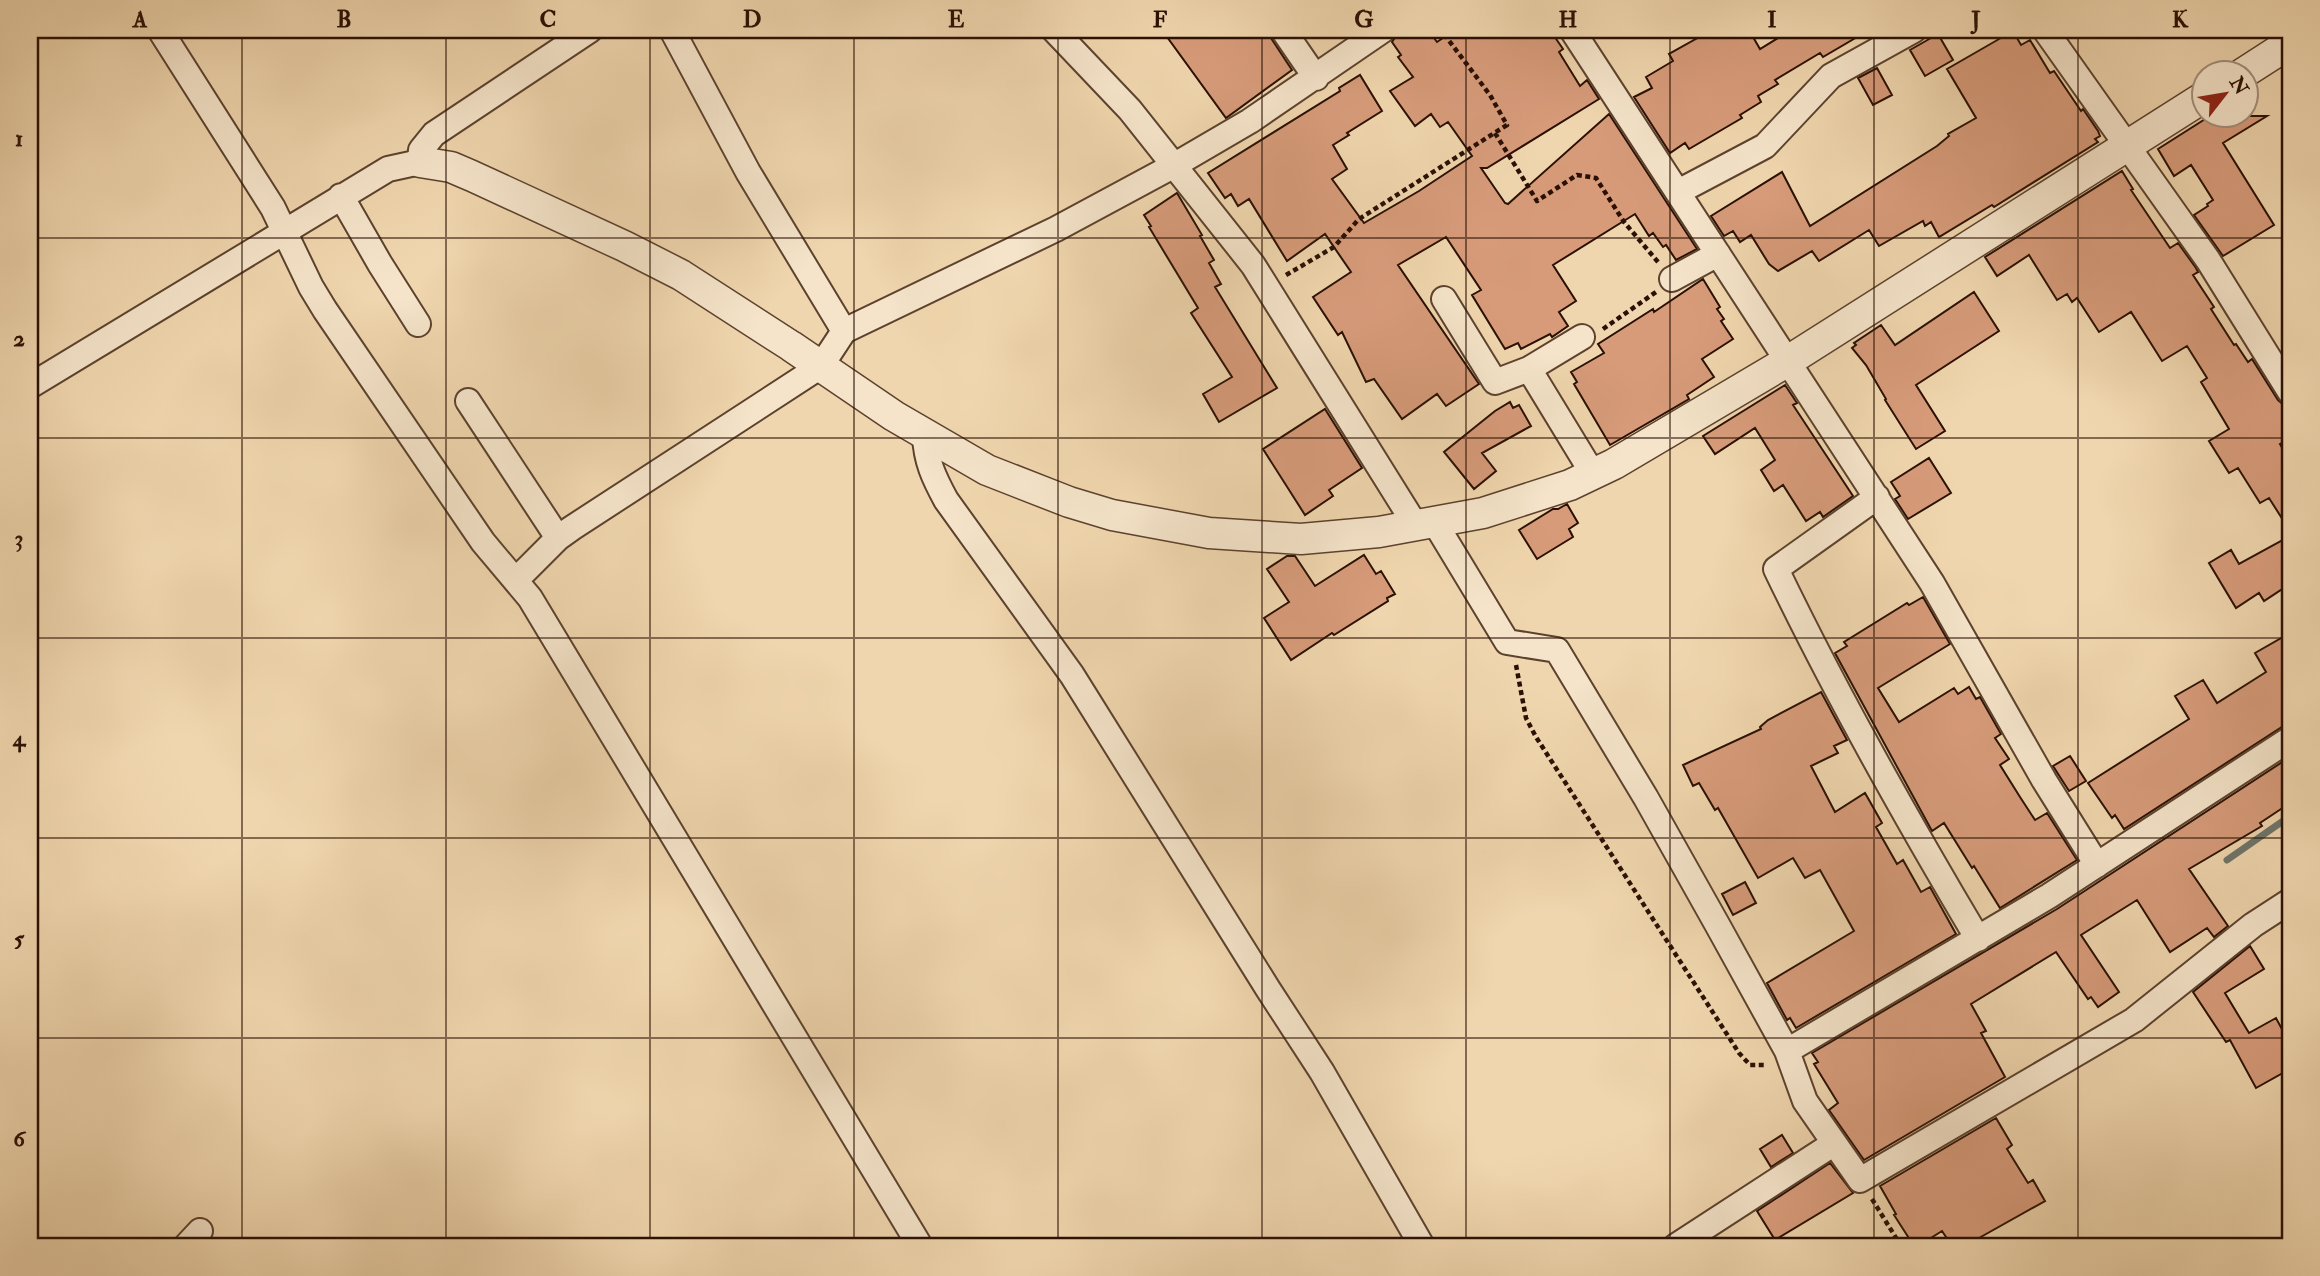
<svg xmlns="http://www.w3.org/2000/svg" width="2320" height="1276" viewBox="0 0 2320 1276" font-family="'IM FELL Double Pica',serif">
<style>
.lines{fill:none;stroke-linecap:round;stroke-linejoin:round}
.stream{stroke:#6e756c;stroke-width:7}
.building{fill:#d79b7a;stroke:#2a1004;stroke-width:2}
.minor-casing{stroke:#5c422e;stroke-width:28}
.tertiary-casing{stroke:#5c422e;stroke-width:33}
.path{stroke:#2a1004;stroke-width:4.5;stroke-dasharray:5 3.5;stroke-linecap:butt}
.minor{stroke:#f5e4ca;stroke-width:24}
.tertiary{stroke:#f5e4ca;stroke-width:30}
.grid{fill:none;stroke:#2a1004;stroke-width:2;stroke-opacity:0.55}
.neatline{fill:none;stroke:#2a1004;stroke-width:2.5}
.grid-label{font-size:23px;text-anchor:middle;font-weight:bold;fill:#2a1004}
</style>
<rect width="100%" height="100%" fill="#f0d6ae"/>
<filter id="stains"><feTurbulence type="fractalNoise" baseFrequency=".00286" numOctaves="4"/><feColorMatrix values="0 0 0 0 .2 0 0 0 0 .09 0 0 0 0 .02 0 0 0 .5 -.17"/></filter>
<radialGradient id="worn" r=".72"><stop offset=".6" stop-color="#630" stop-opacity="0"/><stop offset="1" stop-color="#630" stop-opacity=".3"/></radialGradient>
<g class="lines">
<!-- stream -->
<path class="stream" d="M2227,860L2290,816"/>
</g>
<!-- building -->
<path class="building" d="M1162,30H1268L1271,38L1292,70L1226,118Z
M1400,30H1428L1437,42L1455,30H1550L1563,49L1559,52L1580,86L1587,80L1599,99L1487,168H1481L1505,203L1508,204L1609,114L1697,249L1676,260L1666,245L1663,247L1653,233L1649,236L1635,214L1553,265L1576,301L1559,312L1568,326L1552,337L1550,334L1521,349L1518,343L1505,349L1472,295L1481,290L1446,237L1398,265L1479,384L1446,406L1437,394L1402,419L1374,379L1366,382L1342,332L1338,335L1313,297L1351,272L1325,234L1287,261L1249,199L1238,206L1231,194L1225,198L1208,173L1340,91L1339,88L1360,75L1382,111L1347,133L1349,135L1333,145L1347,169L1332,179L1364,223L1419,191L1472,156L1448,122L1440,127L1431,114L1415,126L1390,91L1413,77L1398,57L1401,55L1392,42Z
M1712,30H1749L1760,49L1791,30H1869L1823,57L1820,53L1775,80L1778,84L1758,96L1761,102L1740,115L1742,118L1689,149L1685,143L1670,153L1634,97L1652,88L1646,77L1673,61L1669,54Z
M2013,31L2021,45L2030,40L2050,73L2054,71L2081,111L2083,109L2098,131L2100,136L2095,139L2098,142L1994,207L1992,205L1939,237L1931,222L1925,226L1923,221L1879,246L1869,230L1819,261L1812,251L1778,271L1769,264L1751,235L1740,242L1733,231L1724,236L1711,216L1782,172L1810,226L1937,146L1949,136L1948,134L1976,118L1947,69Z
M1938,34L1953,60L1925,76L1910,50Z
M1877,68L1892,95L1873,105L1858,78Z
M2210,116H2267L2223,143L2274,225L2223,256L2194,215L2208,206L2207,204L2213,200L2191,165L2174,176L2158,149Z
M2122,171L2133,189L2131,190L2170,248L2178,243L2196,268L2198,272L2193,275L2214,307L2211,309L2234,345L2236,344L2248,362L2252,359L2278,400L2284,405L2290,407V438L2280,444L2290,461V531L2269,498L2260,503L2238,468L2229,473L2209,441L2229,429L2201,382L2207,378L2187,346L2162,361L2131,312L2099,332L2077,298L2072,302L2067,294L2057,300L2029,255L1997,276L1985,257Z
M1177,193L1202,235L1200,236L1214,260L1209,263L1221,284L1215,287L1277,388L1219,422L1203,394L1232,377L1191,313L1198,308L1149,227L1151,226L1144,215Z
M1703,279L1720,307L1717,309L1724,319L1721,321L1733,339L1702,359L1714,377L1687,395L1689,399L1610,445L1574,384L1577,382L1571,372L1604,353L1598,344L1653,309L1654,312Z
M1974,292L1999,331L1916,385L1945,431L1916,449L1885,400L1886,399L1866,365L1852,348L1856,345L1854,343L1881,325L1895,345Z
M1785,385L1797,403L1793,405L1853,496L1823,517L1820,512L1806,521L1783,485L1774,491L1761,470L1775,460L1755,428L1715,454L1703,436Z
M1510,402L1513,408L1519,405L1531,426L1482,453L1496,471L1474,489L1444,452L1495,411Z
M1325,409L1362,468L1329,490L1333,496L1305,515L1263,449Z
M1929,458L1951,493L1908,519L1895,499L1900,496L1891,482Z
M1567,504L1578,523L1569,529L1573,537L1537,559L1519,530L1553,509H1558Z
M2290,536V584L2264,601L2259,593L2236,608L2209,563L2231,550L2239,564Z
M1364,555L1376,574L1381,571L1395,594L1387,598L1388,601L1334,635L1332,633L1291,660L1264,618L1289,602L1267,569L1287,556H1295L1315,586Z
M1923,597L1950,644L1878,688L1899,722L1954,688L1958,694L1969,687L1976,699L1980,697L2001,734L1995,738L2009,759L2000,765L2020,797L2035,820L2047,813L2077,860L2000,908L1974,866L1972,868L1944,823L1932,831L1835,653L1847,646L1844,642L1907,603L1909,605Z
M2290,633V724L2282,727L2124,829L2115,815L2112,818L2088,783L2189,719L2175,696L2203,680L2217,703L2266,672L2255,653Z
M1821,692L1847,740L1834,746L1838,753L1811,766L1835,812L1865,793L1882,823L1876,827L1897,864L1903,860L1921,892L1930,887L1956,934L1796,1028L1790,1018L1787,1020L1767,983L1854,931L1820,870L1805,878L1793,858L1758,878L1718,808L1715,810L1699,783L1693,786L1683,765L1761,729L1760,727L1768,720Z
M2070,756L2086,781L2069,791L2053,766Z
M2290,757V803L2260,823L2262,826L2189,869L2228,926L2214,937L2207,928L2170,952L2137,900L2081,935L2119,992L2098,1007L2091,997L2088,999L2056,952L1971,1004L1986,1031L1981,1033L2005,1077L1864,1160L1829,1110L1838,1103L1814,1064L1818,1062L1812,1053L2057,909Z
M1745,882L1756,903L1733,915L1722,894Z
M2250,946L2264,969L2225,993L2249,1033L2276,1018L2290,1044V1069L2256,1088L2230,1040L2226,1042L2193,992Z
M1996,1118L2012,1145L2007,1149L2028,1183L2033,1180L2045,1201L1979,1238L1984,1246H1952L1942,1231L1918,1246H1914L1894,1215L1896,1214L1880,1186Z
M1782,1135L1793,1153L1771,1167L1760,1149Z
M1830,1163L1853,1193L1775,1240L1757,1211Z"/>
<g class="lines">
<!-- minor casing -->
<g class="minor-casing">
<path id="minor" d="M160,30L273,208L311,287L325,310L483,542L530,598L920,1246
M672,30L748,172L844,331
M1054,30L1130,110L1253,265L1416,526
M1283,30L1316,78
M1572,30L1932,583L2044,780L2097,865
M2045,30L2208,260L2290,392
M1678,192L1765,146L1831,76L1914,30
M341,196L380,264L418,324
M1672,279L1718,254
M1444,299L1495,382L1529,369L1582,337
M1529,369L1593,474
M30,386L388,169L420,162L421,150L434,134L590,30
M468,401L558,538
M925,436C926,461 934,478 946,500L1072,675L1268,989L1322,1072L1422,1246
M1877,497L1776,569C1837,696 1906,818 1978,939
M1435,523L1507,642L1557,650L1646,798L1718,926L1787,1051L1805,1101L1860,1180L2134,1020L2253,925L2290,901
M516,580L558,538L572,528L821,366L844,331L1056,229L1173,166L1250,121L1383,30
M1787,1051L2049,896L2290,739
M186,1246L200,1231
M1676,1246L1833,1144"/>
</g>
<!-- tertiary casing -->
<g class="tertiary-casing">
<path id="tertiary" d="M2242,74L2290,43
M420,162L451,167L472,176L624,246L681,275L791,346L894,416L987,470L1069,502L1112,515L1209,533L1301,539L1379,532L1483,513L1570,485L1614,464L1788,361L2204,97"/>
</g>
<!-- path -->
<path class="path" d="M1495,133L1537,201L1577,175L1596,178L1624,222L1658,262
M1286,275L1334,247L1359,219L1507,125L1490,95L1441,30
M1603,329L1656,292
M1516,665L1526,718L1536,737L1739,1053L1750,1065H1767
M1872,1199L1901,1246"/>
<!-- minor -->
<use href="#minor" class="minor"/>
<!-- tertiary -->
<use href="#tertiary" class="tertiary"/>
</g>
<!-- grid -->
<path class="grid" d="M242,30V1246M446,30V1246M650,30V1246M854,30V1246M1058,30V1246M1262,30V1246M1466,30V1246M1670,30V1246M1874,30V1246M2078,30V1246M30,238H2290M30,438H2290M30,638H2290M30,838H2290M30,1038H2290"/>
<!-- margin -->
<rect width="2320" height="1276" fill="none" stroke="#f0d6ae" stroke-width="77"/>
<!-- north arrow -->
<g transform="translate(2225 94) rotate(59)"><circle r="33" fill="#f5e4ca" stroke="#a48f7b" stroke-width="2"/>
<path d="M0-5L12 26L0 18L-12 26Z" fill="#8f2418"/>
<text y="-10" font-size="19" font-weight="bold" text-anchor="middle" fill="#2a1004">N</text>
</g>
<rect x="38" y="38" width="2244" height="1200" class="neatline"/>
<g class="grid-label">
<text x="140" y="27">A</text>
<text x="344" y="27">B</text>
<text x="548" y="27">C</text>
<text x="752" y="27">D</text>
<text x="956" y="27">E</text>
<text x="1160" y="27">F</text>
<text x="1364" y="27">G</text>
<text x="1568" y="27">H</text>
<text x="1772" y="27">I</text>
<text x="1976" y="27">J</text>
<text x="2180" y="27">K</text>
<text x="19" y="146">1</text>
<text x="19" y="346">2</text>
<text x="19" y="546">3</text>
<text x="19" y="746">4</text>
<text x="19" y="946">5</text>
<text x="19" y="1146">6</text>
</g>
<rect width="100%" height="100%" filter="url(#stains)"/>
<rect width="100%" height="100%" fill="url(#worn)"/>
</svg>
